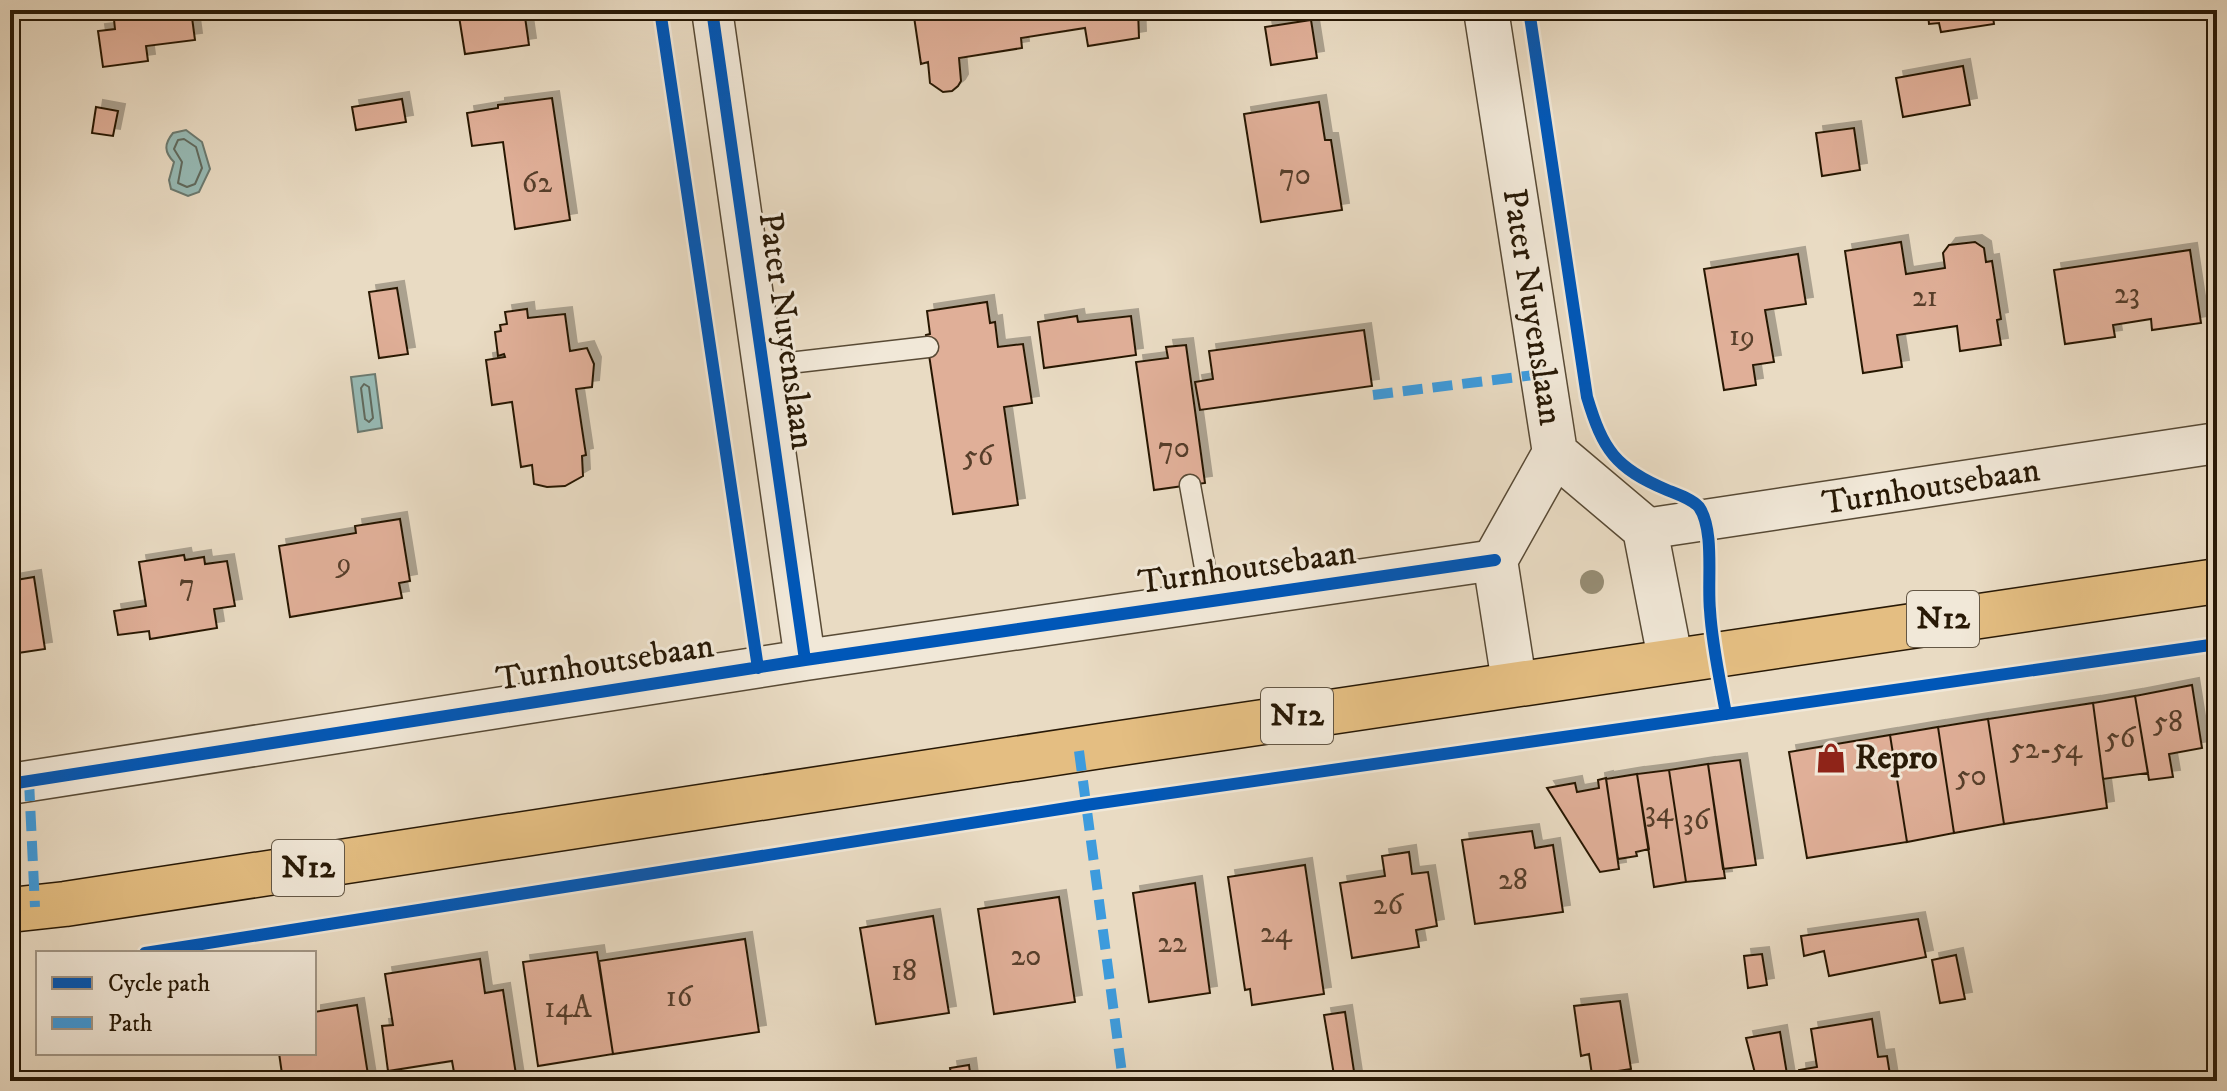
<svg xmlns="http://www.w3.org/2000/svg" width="2227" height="1091" viewBox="0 0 2227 1091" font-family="'IM FELL DW Pica',serif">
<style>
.water{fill:#97bbb6;stroke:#6b7a70;stroke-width:2}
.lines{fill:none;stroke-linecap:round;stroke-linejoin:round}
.shore{stroke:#606a5e;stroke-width:2}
.building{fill:#e0af98;stroke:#281906;stroke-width:2;filter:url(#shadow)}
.service-casing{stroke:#584a35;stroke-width:23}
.minor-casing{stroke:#584a35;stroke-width:43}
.tertiary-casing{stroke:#584a35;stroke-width:47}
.primary-casing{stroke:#281906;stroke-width:47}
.service{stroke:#f1e8d8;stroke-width:20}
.minor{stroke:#f1e8d8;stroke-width:40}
.tertiary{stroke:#f1e8d8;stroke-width:44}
.primary{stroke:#e4be82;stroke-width:44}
.quiet{stroke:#3d9bdd;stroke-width:10;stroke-dasharray:20 10;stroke-linecap:butt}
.cycleway-casing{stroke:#f1e8d8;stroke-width:17}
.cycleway{stroke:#0057b8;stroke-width:12}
.tree{fill:#968c73}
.labels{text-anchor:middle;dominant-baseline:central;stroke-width:6;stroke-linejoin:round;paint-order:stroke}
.number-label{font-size:30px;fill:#563e2a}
.shield{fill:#f1e8d8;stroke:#645745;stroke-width:2}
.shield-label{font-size:32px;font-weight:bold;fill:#281906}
.street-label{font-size:34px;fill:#281906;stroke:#f1e8d8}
.poi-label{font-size:34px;font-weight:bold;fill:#281906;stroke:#f1e8d8;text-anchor:start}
</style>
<defs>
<filter id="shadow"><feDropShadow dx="7" dy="-7" stdDeviation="0" flood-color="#0004"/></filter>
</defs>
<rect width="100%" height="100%" fill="#e9dbc3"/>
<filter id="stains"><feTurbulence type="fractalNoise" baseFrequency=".0025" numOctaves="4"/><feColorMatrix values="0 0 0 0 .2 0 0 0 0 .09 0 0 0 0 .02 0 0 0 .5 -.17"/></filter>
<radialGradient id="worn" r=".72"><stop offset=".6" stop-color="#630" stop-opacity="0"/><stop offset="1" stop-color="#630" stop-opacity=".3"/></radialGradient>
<!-- water -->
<path class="water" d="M186,130L202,142L210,169L199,192L188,196L171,189L169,180L174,162C164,152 164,144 173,133Z
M375,374L382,428L358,432L351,377Z"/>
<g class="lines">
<!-- shore -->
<path class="shore" d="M184,139L196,147L202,168L195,184L187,187L178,183L182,162L174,149L178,140Z
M364,384L369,387L373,418L369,422L365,419L361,388Z"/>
</g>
<!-- building -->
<path class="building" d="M113,10H191L195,40L146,46L148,61L103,67L98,31L115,29Z
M458,10H524L529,45L465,54Z
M913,10H1138L1139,38L1088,46L1085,28L1021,38L1022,48L959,58L961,81L958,86L952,91L943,92L930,83L928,62L921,64Z
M1936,10H1992L1994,24L1941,32L1939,23L1929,24L1928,13Z
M1311,20L1317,58L1271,65L1265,27Z
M1963,66L1970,105L1903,117L1896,78Z
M552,98L570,220L515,229L503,142L472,146L467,113L498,108V105Z
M402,99L406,122L356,130L352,107Z
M1319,102L1325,140H1331L1342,210L1261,222L1244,114Z
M96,107L118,111L113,136L92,133Z
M1854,128L1860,170L1822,176L1816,133Z
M1901,242L1906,274L1945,268L1943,253L1949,245L1975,242L1984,248L1986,262L1992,261L2001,319L1997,320L2001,345L1960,351L1957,326L1897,335L1902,367L1863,373L1845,251Z
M2190,250L2201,323L2152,330L2151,319L2113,325L2115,337L2065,344L2054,270Z
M1798,254L1806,304L1765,310L1774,362L1753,365L1756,385L1724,390L1704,269Z
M397,288L408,354L379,358L369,292Z
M987,302L990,323L995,322L998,347L1023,344L1032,403L1004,407L1018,505L953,514L926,335L930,334L927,311Z
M527,309L528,318L565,314L570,351L587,348L594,364L592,387L576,389L586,455L582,456L583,476L565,486L547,487L534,484L532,465L521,467L512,402L492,405L486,360L505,357L504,354L498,356L495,332L501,331L500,325L507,324L505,312Z
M1077,316L1078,322L1131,316L1136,355L1044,368L1038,322Z
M1364,330L1372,386L1200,410L1195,382L1213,379L1209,351Z
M1186,345L1205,483L1154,490L1136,362L1168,358L1166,347Z
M400,519L410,581L399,583L402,598L290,617L279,546L356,533L355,526Z
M184,555L185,560L204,557L205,564L227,561L235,606L214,609L217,628L150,639L149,631L118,635L114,611L146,606L139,562Z
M34,577L45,649L11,654L10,581Z
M2192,685L2202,748L2169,754L2173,777L2149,780L2135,696Z
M2135,696L2148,773L2103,779L2093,703Z
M2093,703L2107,808L2004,824L1988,719Z
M1988,719L2004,824L1954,833L1938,727Z
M1938,727L1954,833L1907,842L1890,735Z
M1890,735L1907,842L1807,858L1789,752Z
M1740,760L1756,865L1723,869L1708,764Z
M1708,764L1725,878L1686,882L1669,770Z
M1669,770L1686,882L1654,887L1637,774Z
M1637,774L1649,849L1636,852L1637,856L1618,859L1606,779Z
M1606,778L1619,869L1600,872L1547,788L1575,783L1577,792L1599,788L1598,780Z
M1532,831L1535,848L1553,845L1563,912L1475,924L1462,840Z
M1409,852L1412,874L1428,872L1437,926L1416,930L1419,947L1352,958L1340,883L1385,876L1382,856Z
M1305,865L1324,994L1252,1005L1250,989L1245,990L1228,877Z
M1195,883L1210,993L1149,1002L1133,893Z
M1059,897L1075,1002L994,1014L978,909Z
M933,916L949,1013L876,1024L860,928Z
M1918,919L1926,957L1829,976L1824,951L1804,956L1801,936Z
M745,939L759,1032L613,1054L599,961Z
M597,952L613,1054L538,1066L523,962Z
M1762,954L1767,985L1748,988L1744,956Z
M1956,955L1965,999L1940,1003L1932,960Z
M480,959L485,993L503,990L517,1081H491L490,1073L455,1078L452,1061L388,1071L382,1026L393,1025L385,974Z
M1620,1001L1631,1069L1592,1075L1589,1054L1581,1056L1574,1006Z
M357,1005L369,1081H283L279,1053H314V1012Z
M1345,1012L1355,1078L1335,1081L1324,1015Z
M1872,1019L1878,1057L1887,1056L1891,1081H1800L1799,1070L1817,1067L1811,1029Z
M1780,1032L1788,1080L1757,1081L1746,1038Z
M969,1065L971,1081H952L950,1068Z"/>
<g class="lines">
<!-- service casing -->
<g class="service-casing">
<path id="service" d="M763,366L928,347
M1190,485L1211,601"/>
</g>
<!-- minor casing -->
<g class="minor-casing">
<path id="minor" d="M712,10L805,660
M1645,529L2217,443
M10,784L805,660L1495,560"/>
</g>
<!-- tertiary casing -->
<g class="tertiary-casing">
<path id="tertiary" d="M1486,10L1555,453L1645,529L1670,658
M1514,682L1495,560L1555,453"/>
</g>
<!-- primary casing -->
<g class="primary-casing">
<path id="primary" d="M10,910L65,904C782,796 1499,682 2217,581"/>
</g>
<!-- service -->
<use href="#service" class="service"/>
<!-- minor -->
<use href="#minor" class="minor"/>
<!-- tertiary -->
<use href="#tertiary" class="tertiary"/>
<!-- primary -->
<use href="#primary" class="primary"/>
<!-- quiet -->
<path class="quiet" d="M1373,395L1542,374
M1079,751L1123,1081
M29,781L35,907"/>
<!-- cycleway casing -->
<g class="cycleway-casing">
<path id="cycleway" d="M660,10L758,668
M712,10L805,660
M1529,10L1587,397C1603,450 1615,468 1667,490C1677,494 1692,499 1699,507C1715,530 1707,582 1710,610C1712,645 1720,680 1726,714
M10,784L805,660L1495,560
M145,953L1086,805L2217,644"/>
</g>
<!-- cycleway -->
<use href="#cycleway" class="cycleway"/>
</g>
<!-- trees -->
<circle class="tree" cx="1592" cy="582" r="12"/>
<!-- icons -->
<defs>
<g id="shop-bare" transform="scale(2.4)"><path d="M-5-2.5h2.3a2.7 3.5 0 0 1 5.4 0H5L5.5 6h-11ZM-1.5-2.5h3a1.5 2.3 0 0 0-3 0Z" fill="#8f2418" stroke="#f1e8d8" stroke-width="2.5" paint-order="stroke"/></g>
</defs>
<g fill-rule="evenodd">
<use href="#shop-bare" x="1831" y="758"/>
</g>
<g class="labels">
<!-- number labels -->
<g class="number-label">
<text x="1295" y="175">70</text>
<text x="537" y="183">62</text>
<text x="2127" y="294">23</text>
<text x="1925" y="297">21</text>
<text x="1742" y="336">19</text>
<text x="1174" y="448">70</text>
<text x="978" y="456">56</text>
<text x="344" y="563">9</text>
<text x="187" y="585">7</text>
<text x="2168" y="722">58</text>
<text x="2120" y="738">56</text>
<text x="2046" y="749">52-54</text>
<text x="1971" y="776">50</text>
<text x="1659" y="812">34</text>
<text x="1696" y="820">36</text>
<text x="1513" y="880">28</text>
<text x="1388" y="905">26</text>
<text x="1276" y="933">24</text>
<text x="1172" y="943">22</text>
<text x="1026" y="956">20</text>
<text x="904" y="971">18</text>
<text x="679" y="997">16</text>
<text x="568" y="1008">14A</text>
</g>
<!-- shield labels -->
<g class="shield">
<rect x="1907" y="591" width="72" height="56" rx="6"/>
<rect x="1261" y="688" width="72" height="56" rx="6"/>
<rect x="272" y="840" width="72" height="56" rx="6"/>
</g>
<g class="shield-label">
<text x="1943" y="619">N12</text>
<text x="1297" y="716">N12</text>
<text x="308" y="868">N12</text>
</g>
<!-- street labels -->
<g class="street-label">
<text transform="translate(1532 307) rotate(81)">Pater Nuyenslaan</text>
<text transform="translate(786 331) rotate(82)">Pater Nuyenslaan</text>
<text transform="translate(1931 487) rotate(-9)">Turnhoutsebaan</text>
<text transform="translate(1247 568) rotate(-8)">Turnhoutsebaan</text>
<text transform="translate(605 663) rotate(-9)">Turnhoutsebaan</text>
</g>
<!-- poi labels -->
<g class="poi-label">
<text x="1855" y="758">Repro</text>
</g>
</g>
<!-- margin -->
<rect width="2227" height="1091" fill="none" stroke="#e9dbc3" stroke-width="40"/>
<rect x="12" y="12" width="2203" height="1067" fill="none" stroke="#281906" stroke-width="4"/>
<rect x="20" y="20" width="2187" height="1051" fill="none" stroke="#281906" stroke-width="2"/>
<!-- legend -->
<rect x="36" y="951" width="280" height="104" fill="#f1e8d8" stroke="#a19584" stroke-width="2"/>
<rect x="52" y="977" width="40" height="12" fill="#0057b8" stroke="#a19584" stroke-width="2"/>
<text x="108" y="991" font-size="24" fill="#281906">Cycle path</text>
<rect x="52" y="1017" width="40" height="12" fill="#3d9bdd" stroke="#a19584" stroke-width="2"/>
<text x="108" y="1031" font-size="24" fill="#281906">Path</text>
<rect width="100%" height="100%" filter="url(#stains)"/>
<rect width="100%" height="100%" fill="url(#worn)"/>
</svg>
